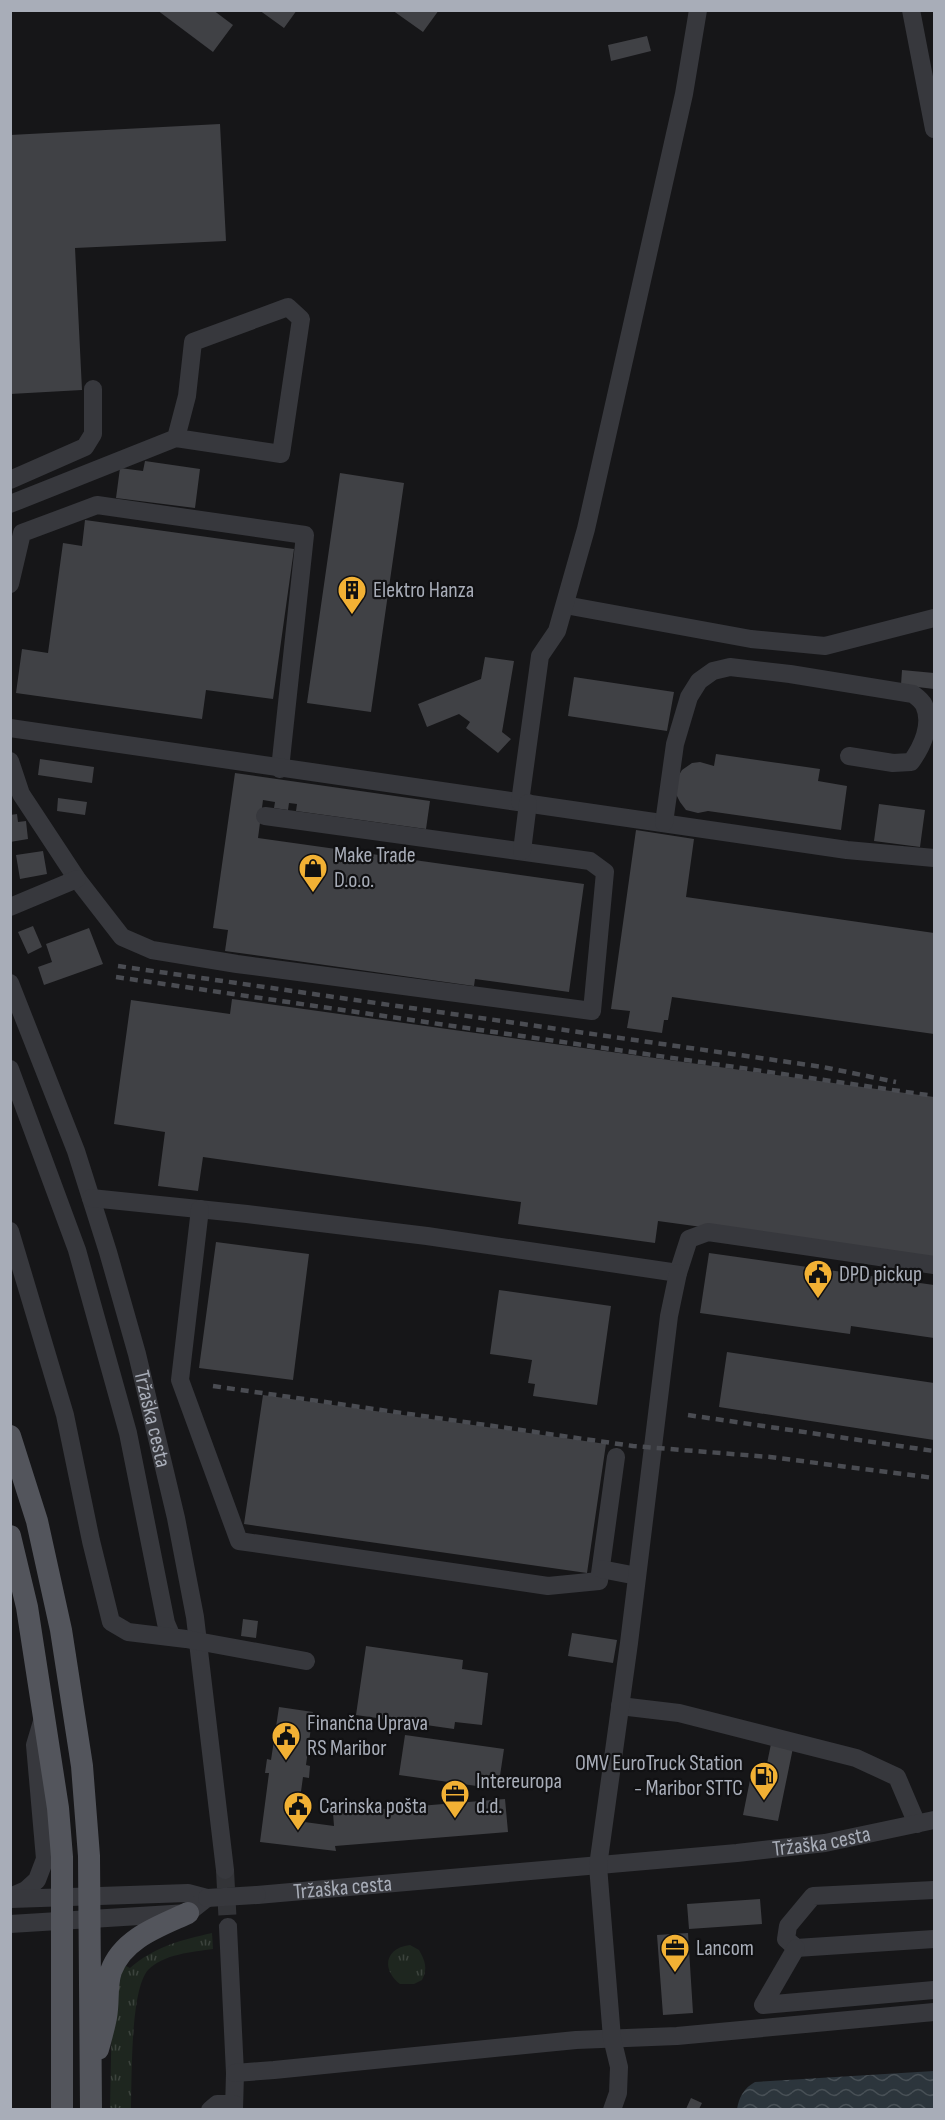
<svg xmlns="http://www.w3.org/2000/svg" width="945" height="2120" viewBox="0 0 945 2120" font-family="'Sofia Sans Condensed',sans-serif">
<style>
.grass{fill:url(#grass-tufts)}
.water{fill:url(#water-waves)}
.building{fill:#404145}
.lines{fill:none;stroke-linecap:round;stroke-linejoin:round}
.minor-tunnel{stroke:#333438;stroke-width:18;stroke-dasharray:18 9;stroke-linecap:butt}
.minor{stroke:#37383d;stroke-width:18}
.major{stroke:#53555c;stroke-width:22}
.rail{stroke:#4a4c52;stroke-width:4.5;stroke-dasharray:8 6;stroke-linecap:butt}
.minor-bridge{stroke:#37383d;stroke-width:18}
.labels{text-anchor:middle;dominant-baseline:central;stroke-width:4.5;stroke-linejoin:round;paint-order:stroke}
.poi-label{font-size:22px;fill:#a8adb8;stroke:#111113;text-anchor:start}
.street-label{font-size:22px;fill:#a8adb8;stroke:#111113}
</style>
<defs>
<pattern id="grass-tufts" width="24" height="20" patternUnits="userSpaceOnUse" patternTransform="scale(1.5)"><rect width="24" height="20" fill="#1e261f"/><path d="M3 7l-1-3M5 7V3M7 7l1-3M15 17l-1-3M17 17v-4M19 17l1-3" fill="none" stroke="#3c433d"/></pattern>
<pattern id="water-waves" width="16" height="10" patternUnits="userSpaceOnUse" patternTransform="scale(1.5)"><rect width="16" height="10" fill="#2c353c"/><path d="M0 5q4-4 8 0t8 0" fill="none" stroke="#485056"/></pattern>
</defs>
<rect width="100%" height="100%" fill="#161618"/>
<!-- grass -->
<path class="grass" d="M212,1933L213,1949C193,1952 163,1954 148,1970C130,1990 132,2080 131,2109L110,2110L112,2006L122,1964L130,1968C154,1947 181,1940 212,1933Z
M410,1945L419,1950C425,1961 428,1968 422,1980L414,1984H400C381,1969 385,1948 410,1945Z"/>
<!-- water -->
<path class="water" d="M934,2071V2109H737C739,2097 744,2088 755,2082Z"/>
<!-- building -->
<path class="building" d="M157,10H213L233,25L213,52Z
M259,10H297L284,28Z
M392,10H439L423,32Z
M647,36L651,51L611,61L608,45Z
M220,124L226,241L75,248L82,390L10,394V135Z
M145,461L200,469L195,508L116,498L120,468L143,471Z
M340,473L404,483L371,712L307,703Z
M85,520L294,549L273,699L206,690L202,719L16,693L22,649L48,653L63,543L82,546Z
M485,657L514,661L502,732L511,739L498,753L466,728L470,722L459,714L427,727L418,704L481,679Z
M902,670L934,673V689L901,685Z
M574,677L674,692L667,731L568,716Z
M716,754L820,769L818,781L847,786L841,830L708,811L698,813L686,810L680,802L675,792L676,780L682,770L692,763L700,762L714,766Z
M40,759L94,767L92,783L38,775Z
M235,773L430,801L426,829L296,811L297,804L289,803L288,810L274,808L275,802L263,800L258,838L584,884L569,992L475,979L474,986L225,951L228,930L213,928Z
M58,798L87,802L85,815L57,811Z
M879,804L925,810L920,847L874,841Z
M17,814L18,822L26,821L28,839L10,842V815Z
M636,830L694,839L686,897L934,933V1034L672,997L668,1020H664L662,1033L627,1028L630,1011L611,1009Z
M43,851L47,874L20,879L16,855Z
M33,926L42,947L28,954L18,932Z
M89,928L103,964L44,985L38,967L52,962L46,944Z
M232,999L934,1097V1259L658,1221L655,1243L518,1224L521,1202L203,1157L198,1191L158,1186L165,1132L114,1124L131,1000L230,1014Z
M216,1242L309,1254L293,1380L199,1368Z
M709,1253L934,1285V1338L851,1326L850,1334L700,1313Z
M499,1290L611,1306L597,1405L533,1396L535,1384L528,1383L532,1360L490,1354Z
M727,1352L934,1383V1440L719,1407Z
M263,1395L606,1444L587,1573L244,1524Z
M243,1619L258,1621L256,1638L241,1636Z
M572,1633L617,1640L613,1663L568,1656Z
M366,1646L463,1660L462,1669L488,1673L482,1725L455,1722L454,1729L356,1715Z
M279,1707L313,1712L306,1765L310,1766L309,1778L303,1777L297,1821L334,1826L333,1813L505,1799L508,1832L335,1846L336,1851L260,1842L269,1773H265L267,1759L271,1760Z
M405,1735L504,1749L498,1789L399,1775Z
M772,1739L794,1743L778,1821L743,1815L750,1780L763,1783Z
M760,1899L762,1924L689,1929L687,1904Z
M688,1933L693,2013L663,2015L657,1935Z
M691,2098L702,2103L699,2109H686Z"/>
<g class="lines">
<!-- minor-tunnel -->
<path class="minor-tunnel" d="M225,1870L228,1927"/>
<!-- minor -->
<g class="minor">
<path d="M911,10L934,129"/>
<path d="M10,480L85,447L93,434V389"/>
<path d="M10,504L176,438L281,454L301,319L288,307L193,342L187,396L176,438"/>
<path d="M10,584L22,533L97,505L305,535L280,769"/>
<path d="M565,605L751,639L825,646L934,618"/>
<path d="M10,728L847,850L934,858"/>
<path d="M10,761L21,794L77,879L122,937L152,950L237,964L592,1011L605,872L590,861L265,816"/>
<path d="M520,802L540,656L557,631L586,529L684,94L698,10"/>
<path d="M664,823L675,744L689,697L699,681L713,671L730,667L790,674L913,694C917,697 922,701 924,705C933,724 922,747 911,762L893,763L849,756"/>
<path d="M522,851L528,803"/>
<path d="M10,907L77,879"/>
<path id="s1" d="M10,983L76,1151L108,1252L137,1354L176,1518L195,1617L225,1870"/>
<path d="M10,1069L77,1250L128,1433L166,1623L172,1637"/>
<path d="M91,1198L247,1214L427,1236L678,1273L689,1239L708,1232L934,1265"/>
<path d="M200,1209L180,1380L239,1541L548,1586L599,1581L616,1457"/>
<path d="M10,1231L65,1415L91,1541L111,1622L128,1632L186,1639L306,1661"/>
<path d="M601,1569L637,1576"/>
<path d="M620,1706L679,1713L856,1758L897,1777L917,1824"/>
<path d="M934,1890L813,1896L788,1926L786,1939L796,1948L934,1939"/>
<path id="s2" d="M257,1895L737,1853L825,1843L934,1820"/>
<path d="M10,1897L26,1890L37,1880L45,1859L35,1745L43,1718"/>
<path d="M11,1899L188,1893L207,1898"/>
<path d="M10,1924L188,1913L207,1898"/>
<path d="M228,1927L235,2073L234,2110"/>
<path d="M796,1948L763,2005L934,1990"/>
<path d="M235,2073L274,2070L576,2040L677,2036L934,2012"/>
<path d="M210,2110L217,2104H234"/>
<path d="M612,2110L618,2093L619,2067L612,2038L598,1866L629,1643L669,1316L678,1273"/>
</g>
<!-- major -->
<path class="major" d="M10,1436L37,1521L61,1630L82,1766L89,1856L91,2110
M10,1536L27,1607L58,1808L62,1857V2110
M98,2049C101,2038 104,2028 106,2017C109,2002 106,1986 111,1971C123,1938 160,1926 188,1913"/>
<!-- rail -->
<path class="rail" d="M118,966L823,1067L896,1082
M116,977L934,1096
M213,1386L633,1446L770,1457L934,1478
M688,1415L934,1451"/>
<!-- minor-bridge -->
<path class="minor-bridge" d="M207,1898L257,1895"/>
</g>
<!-- icons -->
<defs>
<g id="building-pin" transform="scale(1.5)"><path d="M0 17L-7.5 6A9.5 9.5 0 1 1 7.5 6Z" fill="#f2b134" stroke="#111113"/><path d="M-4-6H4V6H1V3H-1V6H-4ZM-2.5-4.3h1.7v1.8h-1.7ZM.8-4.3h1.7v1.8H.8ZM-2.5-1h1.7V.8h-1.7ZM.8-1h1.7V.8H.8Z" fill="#111"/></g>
<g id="shop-pin" transform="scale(1.5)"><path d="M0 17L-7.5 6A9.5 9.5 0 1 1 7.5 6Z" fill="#f2b134" stroke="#111113"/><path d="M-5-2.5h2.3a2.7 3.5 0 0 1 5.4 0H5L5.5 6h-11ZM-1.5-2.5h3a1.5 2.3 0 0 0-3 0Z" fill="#111"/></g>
<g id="civic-pin" transform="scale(1.5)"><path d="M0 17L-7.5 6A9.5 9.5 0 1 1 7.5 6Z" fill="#f2b134" stroke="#111113"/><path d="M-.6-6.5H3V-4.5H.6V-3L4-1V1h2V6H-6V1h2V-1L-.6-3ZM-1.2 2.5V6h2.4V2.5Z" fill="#111"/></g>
<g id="fuel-pin" transform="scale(1.5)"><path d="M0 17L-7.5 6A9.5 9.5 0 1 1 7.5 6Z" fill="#f2b134" stroke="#111113"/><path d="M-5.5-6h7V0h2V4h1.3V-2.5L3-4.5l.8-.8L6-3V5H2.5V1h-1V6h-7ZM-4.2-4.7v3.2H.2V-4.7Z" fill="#111"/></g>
<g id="office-pin" transform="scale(1.5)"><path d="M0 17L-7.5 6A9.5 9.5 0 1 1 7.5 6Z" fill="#f2b134" stroke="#111113"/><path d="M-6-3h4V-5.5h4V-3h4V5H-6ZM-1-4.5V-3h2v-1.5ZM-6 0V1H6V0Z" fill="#111"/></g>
</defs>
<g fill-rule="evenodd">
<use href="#building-pin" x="352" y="590"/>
<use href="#shop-pin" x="313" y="868"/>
<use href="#civic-pin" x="818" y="1274"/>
<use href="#civic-pin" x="286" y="1736"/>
<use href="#fuel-pin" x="764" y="1776"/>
<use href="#office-pin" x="455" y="1794"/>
<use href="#civic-pin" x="298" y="1806"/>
<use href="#office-pin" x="675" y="1948"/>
</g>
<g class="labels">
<!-- poi labels -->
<g class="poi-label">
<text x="373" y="590">Elektro Hanza</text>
<text x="334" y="855">Make Trade<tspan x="334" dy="25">D.o.o.</tspan></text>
<text x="839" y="1274">DPD pickup</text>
<text x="307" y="1723">Finančna Uprava<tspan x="307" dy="25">RS Maribor</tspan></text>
<text x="743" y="1763" text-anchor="end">OMV EuroTruck Station<tspan x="743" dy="25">- Maribor STTC</tspan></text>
<text x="476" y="1781">Intereuropa<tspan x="476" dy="25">d.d.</tspan></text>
<text x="319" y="1806">Carinska pošta</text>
<text x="696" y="1948">Lancom</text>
</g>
<!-- street labels -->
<g class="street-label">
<text stroke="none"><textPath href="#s1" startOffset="459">Tržaška cesta</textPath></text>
<text stroke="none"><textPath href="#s2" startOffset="567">Tržaška cesta</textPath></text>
<text stroke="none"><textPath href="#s2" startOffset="86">Tržaška cesta</textPath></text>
</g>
</g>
<!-- border -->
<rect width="945" height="2120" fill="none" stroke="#a8adb8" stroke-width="24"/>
</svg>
